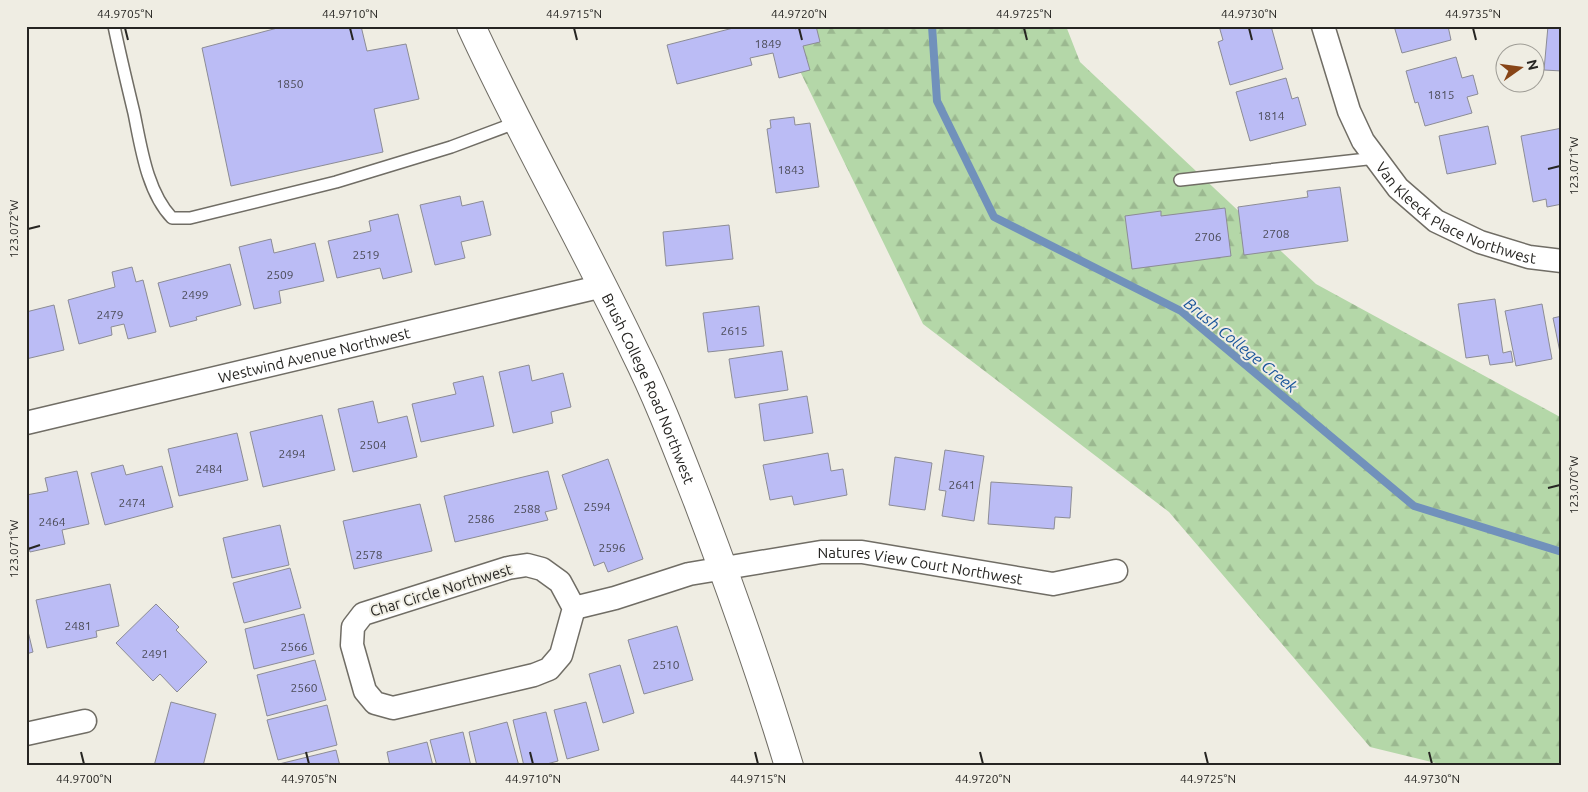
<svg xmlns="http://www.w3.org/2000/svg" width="1588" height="792" viewBox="0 0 1588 792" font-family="Ubuntu,sans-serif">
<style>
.forest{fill:url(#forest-firs)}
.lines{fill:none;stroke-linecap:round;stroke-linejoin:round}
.stream{stroke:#7191bb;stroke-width:8}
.building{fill:#bbbcf5;stroke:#8c8c95}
.service-casing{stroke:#706d65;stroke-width:14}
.minor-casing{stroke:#706d65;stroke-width:25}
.tertiary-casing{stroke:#706d65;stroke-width:30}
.service{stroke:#fff;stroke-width:11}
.minor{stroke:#fff;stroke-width:22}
.tertiary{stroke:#fff;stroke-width:28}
.ticks{fill:none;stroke:#262522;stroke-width:2}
.labels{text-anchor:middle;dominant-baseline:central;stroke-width:4;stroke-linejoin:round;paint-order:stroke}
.number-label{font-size:12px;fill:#4b4b57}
.street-label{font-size:15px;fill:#262522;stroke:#efede3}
.water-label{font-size:16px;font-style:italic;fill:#19559b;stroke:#efede3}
.neatline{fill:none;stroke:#262522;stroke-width:2}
.ticks-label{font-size:12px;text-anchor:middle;fill:#262522}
</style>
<defs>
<pattern id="forest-firs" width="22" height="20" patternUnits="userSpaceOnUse" patternTransform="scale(1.25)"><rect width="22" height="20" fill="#b4d7a8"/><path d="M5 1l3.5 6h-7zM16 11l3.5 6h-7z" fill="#9bb890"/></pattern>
</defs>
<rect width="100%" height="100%" fill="#efede3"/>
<!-- forest -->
<path class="forest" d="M778,26H1066L1080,62L1316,284L1562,418V766H1448L1370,747L1169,512L923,324Z"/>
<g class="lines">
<!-- stream -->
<path class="stream" d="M932,26L937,101L994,217L1181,311L1414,506L1562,552"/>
</g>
<!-- building -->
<path class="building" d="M285,26H361L367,51L406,44L419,99L374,109L383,152L231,186L202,48Z
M741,26H794L795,29L805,26H816L820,42L803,46L810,70L779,78L773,53L750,58L752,65L677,84L667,45Z
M1219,26H1271L1283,69L1230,85L1218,42L1223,40Z
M1394,26H1448L1451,40L1402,53Z
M1548,26H1562V71L1544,70Z
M1456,57L1462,78L1473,75L1478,94L1467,97L1472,113L1425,126L1418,102L1415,103L1406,71Z
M1286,78L1292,99L1298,97L1306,125L1250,141L1236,92Z
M794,117L795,125L810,123L819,187L776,193L767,129L771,128L770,120Z
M1488,126L1496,164L1447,174L1439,136Z
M1562,128V204L1547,207L1546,199L1533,202L1521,136Z
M1340,187L1348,241L1244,255L1238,207L1308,197L1307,191Z
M460,196L462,206L483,201L491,235L461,242L465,258L435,265L420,205Z
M1225,208L1231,256L1132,269L1125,216L1161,211V216Z
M398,214L412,272L383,279L380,268L337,278L328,241L371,231L369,221Z
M729,225L733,259L666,266L663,232Z
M271,239L274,253L315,243L324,281L279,291L281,303L254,309L239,247Z
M230,264L241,305L196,317L197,320L170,327L158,283Z
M132,267L136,282L143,280L156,332L128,339L124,324L111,327L112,335L79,344L68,300L115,287L112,272Z
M1495,299L1503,353L1511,351L1513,362L1490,365L1488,355L1466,358L1458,304Z
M1542,304L1552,359L1516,366L1505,311Z
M54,305L64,350L26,359V312Z
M759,306L764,346L708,352L703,313Z
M1562,316V362L1553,318Z
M782,351L788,390L735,398L729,359Z
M529,365L532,381L563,373L571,407L551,412L553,423L513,433L499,372Z
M483,376L494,426L421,442L412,404L456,394L453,383Z
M807,396L813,433L764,441L759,404Z
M373,401L378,423L407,416L417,457L353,472L338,409Z
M322,415L335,470L263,487L250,432Z
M237,433L248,480L179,496L168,449Z
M945,450L984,456L974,521L942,516L946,491L939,490Z
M828,453L831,471L843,469L847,495L794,505L792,496L770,500L763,465Z
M895,457L932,463L925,510L889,505Z
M608,459L643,559L608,572L604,562L594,566L562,475Z
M123,465L126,475L162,466L173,507L105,525L91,473Z
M77,471L89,524L62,530L65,544L30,552L26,536V495L48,491L45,478Z
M548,471L557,509L545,512L548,520L455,542L444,496Z
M991,482L1072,487L1070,518L1055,517L1054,529L988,524Z
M420,504L432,551L354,569L343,521Z
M280,525L289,565L232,578L223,538Z
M290,568L301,608L244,623L233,583Z
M110,584L119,626L96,631L97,637L47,648L36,600Z
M156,604L179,627L176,630L207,662L177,692L160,674L153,681L116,643Z
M304,614L314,654L254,669L245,629Z
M26,623L33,652L26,654Z
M677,626L693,680L644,694L628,640Z
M315,660L326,700L267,716L257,675Z
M620,665L634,713L603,723L589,674Z
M171,702L216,714L203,766H154Z
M586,702L599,750L567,759L554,710Z
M327,705L337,745L278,760L267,720Z
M546,712L558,761L539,766H524L513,720Z
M507,722L519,766H477L469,732Z
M463,732L471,766H437L430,740Z
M427,742L433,766H390L387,752Z
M336,750L340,766H280L279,764Z"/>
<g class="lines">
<!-- service casing -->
<g class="service-casing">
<path id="service" d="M114,26C120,55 127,84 134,113C141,147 147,192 172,218H190L336,182L451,147L518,122
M1180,180L1376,158"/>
</g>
<!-- minor casing -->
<g class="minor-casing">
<g id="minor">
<path id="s1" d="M1323,26L1349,111L1363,141L1398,188L1436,221L1480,242L1529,257L1562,261"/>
<path id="s2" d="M26,423L603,286"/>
<path d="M527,565L542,569L560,582L574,608L561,655L549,669L534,675L393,708L375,703L365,691L352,645L353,627L363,614L508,568Z"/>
<path id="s3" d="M574,608L615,598L689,574L821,552H862L1053,584L1116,571"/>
<path d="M26,734L85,721"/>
</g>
</g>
<!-- tertiary casing -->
<g class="tertiary-casing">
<g id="tertiary">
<path id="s4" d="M471,26C522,137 583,242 635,352C659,400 678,451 698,502C731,589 762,676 789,766"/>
</g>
</g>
<!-- service -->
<use href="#service" class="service"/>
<!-- minor -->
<use href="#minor" class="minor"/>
<!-- tertiary -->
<use href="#tertiary" class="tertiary"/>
</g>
<!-- ticks -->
<path class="ticks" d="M125,28L128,40M350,28L353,40M574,28L577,40M799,28L802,40M1024,28L1027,40M1249,28L1252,40M1473,28L1476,40M1548,169L1560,166M28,229L40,226M1548,488L1560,485M28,549L40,545M81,752L84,764M306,752L309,764M530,752L533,764M755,752L758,764M980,752L983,764M1205,752L1208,764M1429,752L1432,764"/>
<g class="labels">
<!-- number labels -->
<g class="number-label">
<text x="768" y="43">1849</text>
<text x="290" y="83">1850</text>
<text x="1441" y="94">1815</text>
<text x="1271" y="115">1814</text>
<text x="791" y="169">1843</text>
<text x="1276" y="233">2708</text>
<text x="1208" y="236">2706</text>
<text x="366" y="254">2519</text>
<text x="280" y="274">2509</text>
<text x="195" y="294">2499</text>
<text x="110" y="314">2479</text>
<text x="734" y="330">2615</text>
<text x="373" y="444">2504</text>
<text x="292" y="453">2494</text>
<text x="209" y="468">2484</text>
<text x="962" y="484">2641</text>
<text x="132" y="502">2474</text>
<text x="597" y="506">2594</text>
<text x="527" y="508">2588</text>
<text x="481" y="518">2586</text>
<text x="52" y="521">2464</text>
<text x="612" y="547">2596</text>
<text x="369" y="554">2578</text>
<text x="78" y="625">2481</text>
<text x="294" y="646">2566</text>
<text x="155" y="653">2491</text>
<text x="666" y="664">2510</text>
<text x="304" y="687">2560</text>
</g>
<!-- street labels -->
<g class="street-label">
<text stroke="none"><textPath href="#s1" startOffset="244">Van Kleeck Place Northwest</textPath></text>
<text stroke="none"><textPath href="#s2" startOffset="296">Westwind Avenue Northwest</textPath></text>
<text stroke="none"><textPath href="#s4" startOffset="404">Brush College Road Northwest</textPath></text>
<text stroke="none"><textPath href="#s3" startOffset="354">Natures View Court Northwest</textPath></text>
<text transform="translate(441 590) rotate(-17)">Char Circle Northwest</text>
</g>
<!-- water labels -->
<g class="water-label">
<text transform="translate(1241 345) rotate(39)">Brush College Creek</text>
</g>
</g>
<!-- border -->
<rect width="1588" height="792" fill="none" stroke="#efede3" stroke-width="55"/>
<!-- north arrow -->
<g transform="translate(1520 68) rotate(76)"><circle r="24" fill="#efede3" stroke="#9f9d96"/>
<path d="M0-4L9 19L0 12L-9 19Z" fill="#884517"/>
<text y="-8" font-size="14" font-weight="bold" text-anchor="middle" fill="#262522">N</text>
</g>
<rect x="28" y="28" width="1532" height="736" class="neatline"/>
<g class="ticks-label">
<text x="125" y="18">44.9705°N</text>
<text x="350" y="18">44.9710°N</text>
<text x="574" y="18">44.9715°N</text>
<text x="799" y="18">44.9720°N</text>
<text x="1024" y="18">44.9725°N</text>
<text x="1249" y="18">44.9730°N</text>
<text x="1473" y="18">44.9735°N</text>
<text transform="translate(1574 166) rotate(-90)" y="4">123.071°W</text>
<text transform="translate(14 229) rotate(-90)" y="4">123.072°W</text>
<text transform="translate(1574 485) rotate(-90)" y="4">123.070°W</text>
<text transform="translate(14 549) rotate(-90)" y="4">123.071°W</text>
<text x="84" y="783">44.9700°N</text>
<text x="309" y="783">44.9705°N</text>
<text x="533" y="783">44.9710°N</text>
<text x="758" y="783">44.9715°N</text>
<text x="983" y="783">44.9720°N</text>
<text x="1208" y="783">44.9725°N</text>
<text x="1432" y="783">44.9730°N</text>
</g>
</svg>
